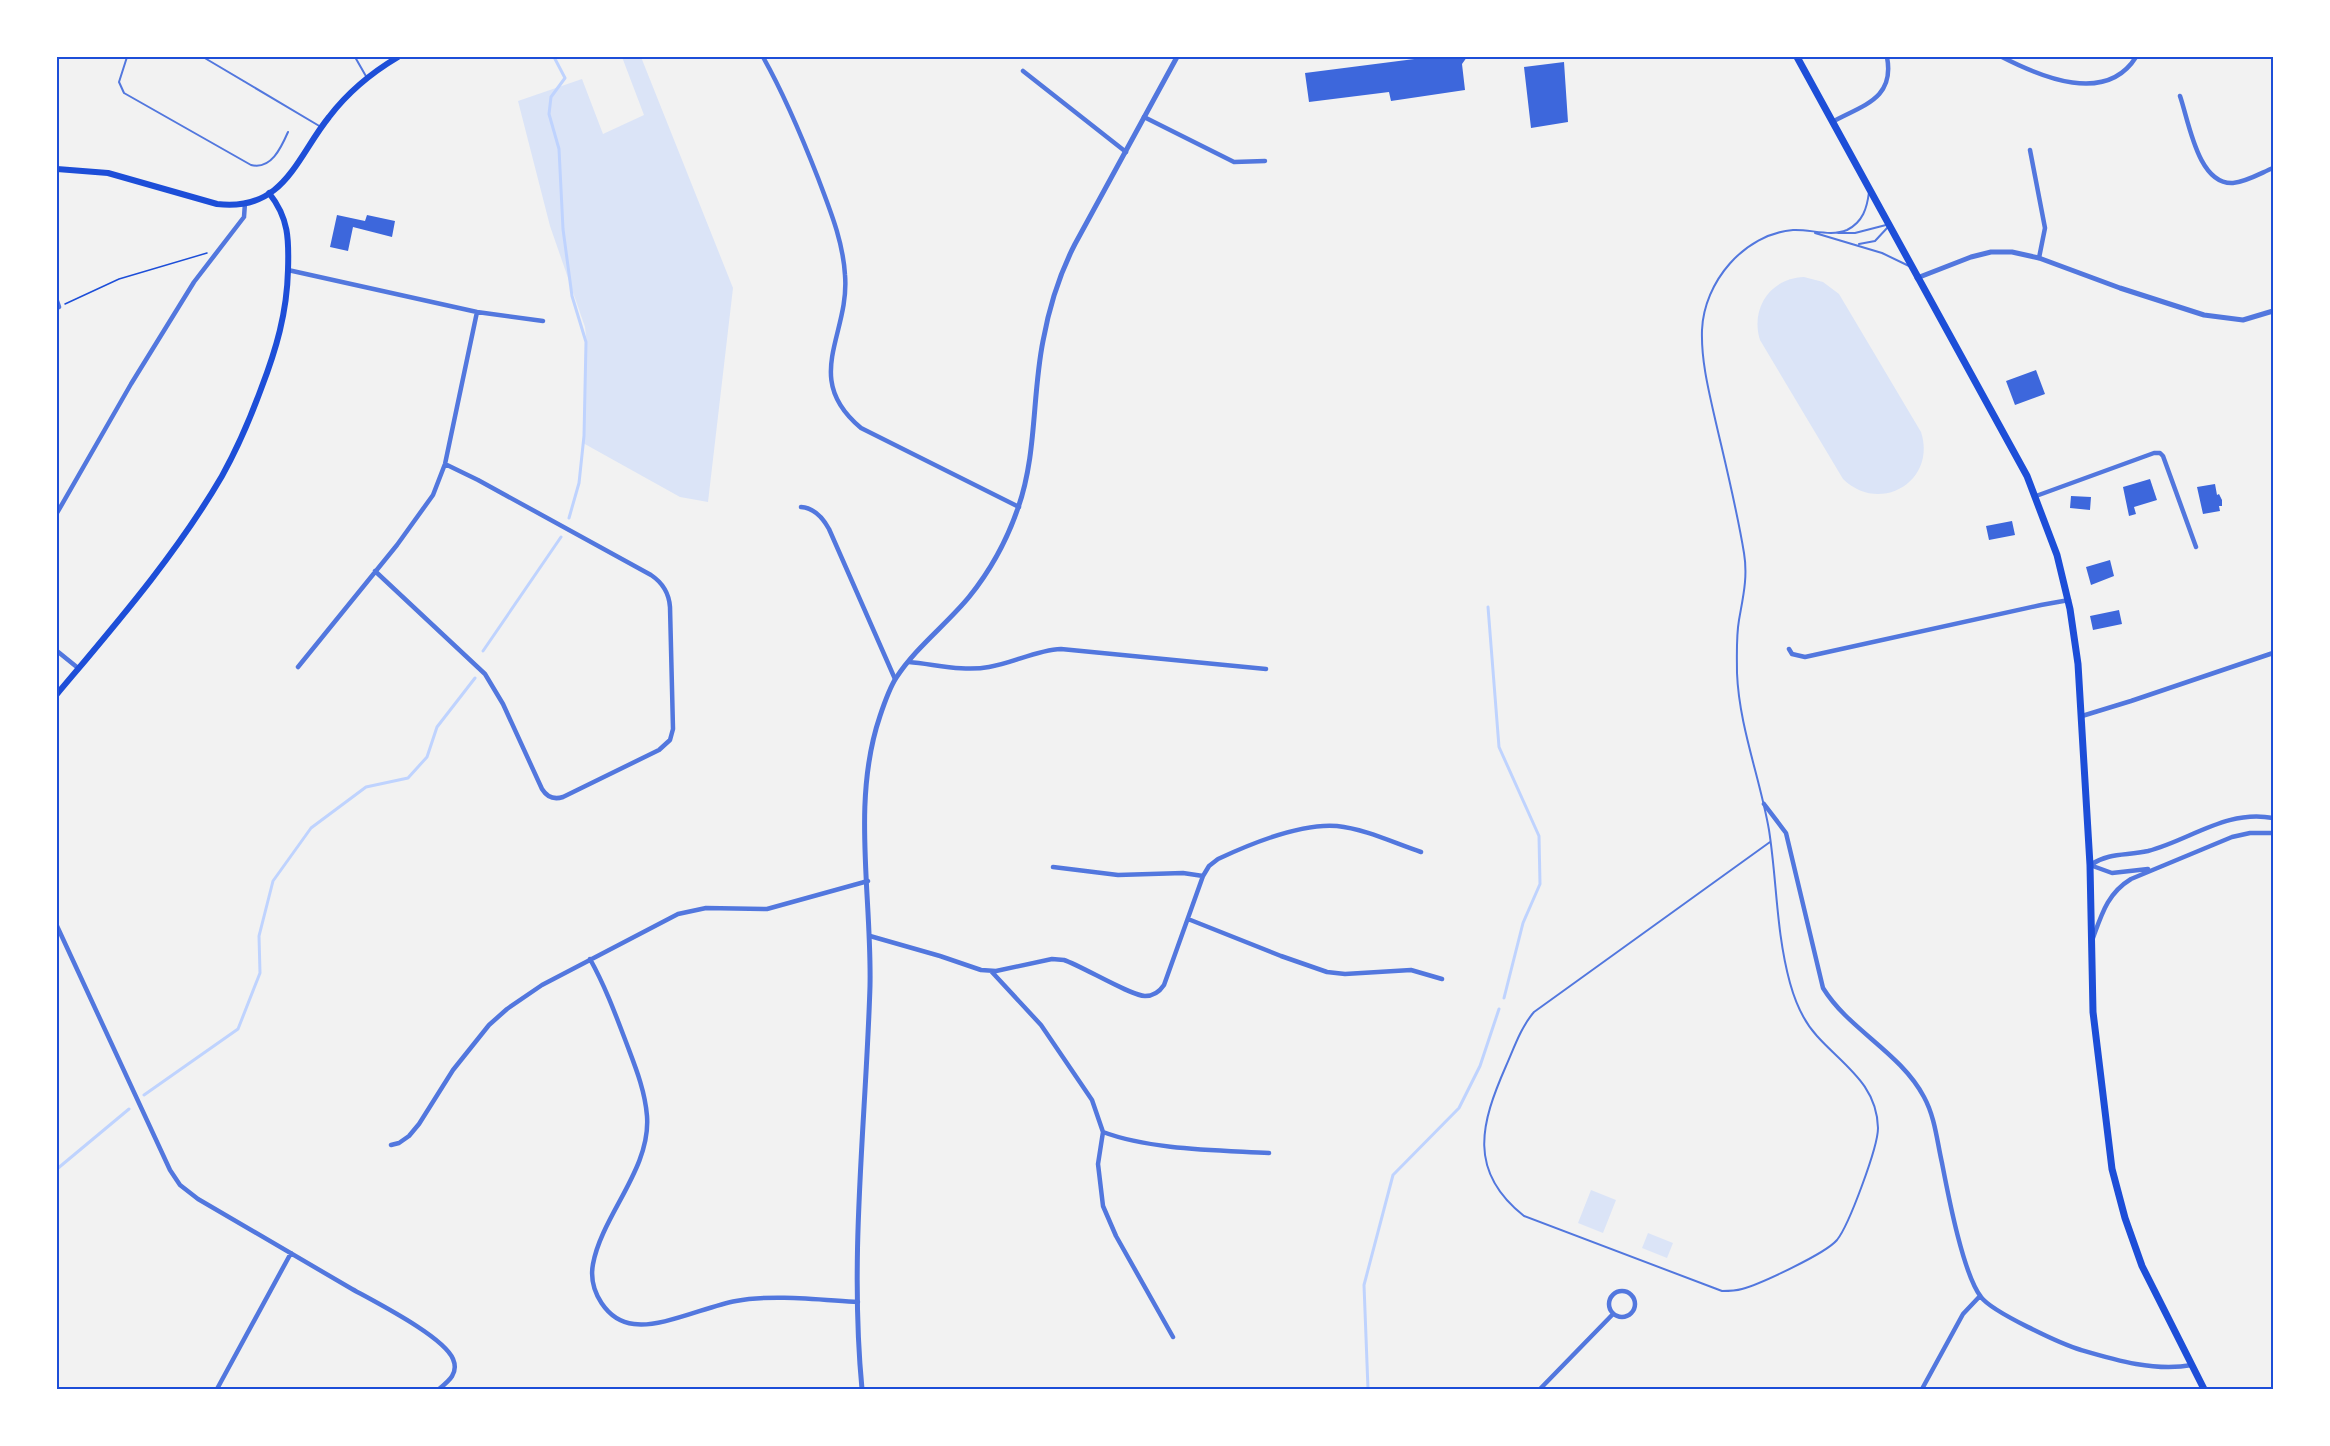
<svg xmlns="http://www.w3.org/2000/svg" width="2330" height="1446" viewBox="0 0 2330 1446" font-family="Arial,sans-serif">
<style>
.green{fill:#dbe4f7}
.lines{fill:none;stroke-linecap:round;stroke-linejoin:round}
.stream{stroke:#bfd3fe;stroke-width:3}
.building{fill:#3d67dc}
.path{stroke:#1d4ed8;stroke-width:1.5}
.service{stroke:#5277de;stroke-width:2}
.minor{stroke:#5277de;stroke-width:4.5}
.tertiary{stroke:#5277de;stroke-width:5}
.secondary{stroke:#1d4ed8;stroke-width:6}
.primary{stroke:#1d4ed8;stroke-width:7}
.neatline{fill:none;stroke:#1d4ed8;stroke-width:2}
</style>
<rect width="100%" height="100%" fill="#f2f2f2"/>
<!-- green -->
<path class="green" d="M622,57H641L733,288L708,502L680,497L583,443L587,345L585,327L550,226L518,101L582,79L603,134L644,115Z
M1804,277L1823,282L1839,294L1921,432C1937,481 1880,515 1843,479L1760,340C1750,308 1771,278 1804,277Z
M1591,1190L1616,1200L1603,1233L1578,1223Z
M1648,1233L1673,1243L1667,1258L1642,1248Z"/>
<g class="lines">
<!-- stream -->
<path class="stream" d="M554,57L565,78L551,97L549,114L559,149L563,229L572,296L586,342L584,436L579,483L569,518
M1488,607L1499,747L1539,836L1540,884L1523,923L1504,998
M483,651L561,537
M144,1095L238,1029L260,973L259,936L273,881L311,828L366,787L408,778L427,757L437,727L475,678
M57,1169L129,1109
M1368,1389L1364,1285L1393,1175L1459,1108L1480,1066L1499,1009"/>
</g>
<!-- building -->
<path class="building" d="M1430,57H1467L1462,64L1465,90L1391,101L1389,92L1309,102L1305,73Z
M1564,62L1568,122L1531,128L1524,67Z
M337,215L365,221L367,215L395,221L392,237L353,227L348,251L330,247Z
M2036,370L2045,394L2015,405L2006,381Z
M2150,479L2157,500L2134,507L2136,514L2129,516L2123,487Z
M2215,484L2217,495L2219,494L2222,500V506H2219L2220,511L2203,514L2197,487Z
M2071,496L2091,497L2090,510L2070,508Z
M2012,521L2015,535L1989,540L1986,526Z
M2110,560L2114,576L2091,585L2086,567Z
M2119,610L2122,624L2093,630L2090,616Z"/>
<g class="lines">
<!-- path -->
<path class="path" d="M65,304L119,279L207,253"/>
<!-- service -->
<path class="service" d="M127,57L119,82L124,93L251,165C271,170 281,148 288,132
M203,57L321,127
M355,57L367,78
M1815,233L1882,253L1909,266
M1838,233H1855L1886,225
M1859,244L1875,241L1888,227
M1770,842L1534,1012C1521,1027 1514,1048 1506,1066C1481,1123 1467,1171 1524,1216L1722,1291C1729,1291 1735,1291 1742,1289C1760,1284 1825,1254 1837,1240C1849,1225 1878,1147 1878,1128C1877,1084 1843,1065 1817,1036C1804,1022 1795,1001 1790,983C1776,932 1777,881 1769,830C1760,778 1739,726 1737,673C1737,656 1736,637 1739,620C1743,597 1748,577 1744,553C1737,510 1726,466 1716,423C1709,392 1701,361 1702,330C1704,282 1744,234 1793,230C1810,229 1831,237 1847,230C1863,222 1867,208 1869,192"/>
<!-- minor -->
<path class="minor" d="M763,57C785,96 802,137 818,178C830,210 843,241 845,275C850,335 801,378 861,428L1019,507
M2002,57C2041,77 2106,105 2136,57
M1023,71L1126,152
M2180,96C2189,122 2198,185 2233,183C2246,182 2261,173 2273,168
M1144,117L1234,162L1265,161
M1832,122C1863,105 1895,99 1887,57
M2030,150L2045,228L2039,258
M288,270L477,312L543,321
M57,301L59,307L57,308
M2036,496L2154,453H2160L2163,456L2196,547
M801,507C815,508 823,518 829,529L895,679
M57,513L131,384L194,282L244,217L245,203
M375,571L485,674L503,704L542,789C547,797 554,800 563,797L659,750L670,740L673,729L670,607C669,593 663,583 651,575L478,480L445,464
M1789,649L1792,654L1805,657L2041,605L2069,600
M57,651L78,668
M909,662C934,664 963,672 989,667C1014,663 1036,650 1061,649L1266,669
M298,667L397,545L433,495L445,464L477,312
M2082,716L2131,701L2273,653
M1764,804L1786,833L1823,988C1849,1030 1900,1052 1924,1097C1935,1117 1937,1141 1942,1163C1948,1194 1963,1274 1981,1297C1992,1312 2061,1344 2081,1350C2115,1360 2155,1372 2192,1365
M2090,865C2110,852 2126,856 2148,851C2190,840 2227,809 2273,818
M2090,865L2112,873L2148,869
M1053,867L1118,875L1183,873L1203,876
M1188,919L1281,956L1327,972L1345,974L1411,970L1442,979
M57,926L170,1170L180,1185L198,1199C250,1229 301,1259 352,1289C375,1302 443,1336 453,1359C459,1373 449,1381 439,1389
M870,936L940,956L981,970L996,971L1052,959L1064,960C1082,966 1131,996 1145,996C1154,996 1160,991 1164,985L1203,876L1209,866L1218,859C1250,844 1301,823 1337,826C1365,829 1394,843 1421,852
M2093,938C2102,913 2108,893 2131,879L2232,837L2250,833H2273
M590,959C605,986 615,1013 626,1042C635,1066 645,1090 647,1116C651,1169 602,1215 593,1264C588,1291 607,1321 634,1324C662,1328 707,1306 736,1301C772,1294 822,1300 858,1302
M991,971L1041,1025L1092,1100L1103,1132L1098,1164L1103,1206L1116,1236L1173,1337
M1103,1132C1151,1150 1217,1150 1269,1153
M391,1145L399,1143L409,1136L419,1124L453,1070L489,1025L507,1009L542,985L678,914L706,908L767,909L868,881
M1609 1304a13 13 0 1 1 26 0a13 13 0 1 1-26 0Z
M217,1389L291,1253
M1540,1389L1613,1314
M1922,1389L1963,1314L1980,1296"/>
<!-- tertiary -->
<path class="tertiary" d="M1917,278L1971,257L1991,252H2012L2039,258L2120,288L2204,315L2243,320L2273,311
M862,1389C849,1255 866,1119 870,986C872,897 851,801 880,716C884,704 889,689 896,678C916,647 946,625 969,597C990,571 1007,540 1018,508C1037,454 1032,396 1043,341C1049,308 1059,275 1075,244L1177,57"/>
<!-- secondary -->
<path class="secondary" d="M57,169L108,173L217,204C284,212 296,158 329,117C348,92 371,73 398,57
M57,694C115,625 176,555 222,476C237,449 250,419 261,389C276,350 287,313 288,270C289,240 289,218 269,193"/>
<!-- primary -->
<path class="primary" d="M1797,57L2027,476L2057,555L2070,609L2078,664L2090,865L2093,1012L2112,1169L2125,1218L2142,1266L2204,1389"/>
</g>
<!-- border -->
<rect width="2330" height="1446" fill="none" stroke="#ffffff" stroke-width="117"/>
<rect x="58" y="58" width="2214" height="1330" class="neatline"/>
</svg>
